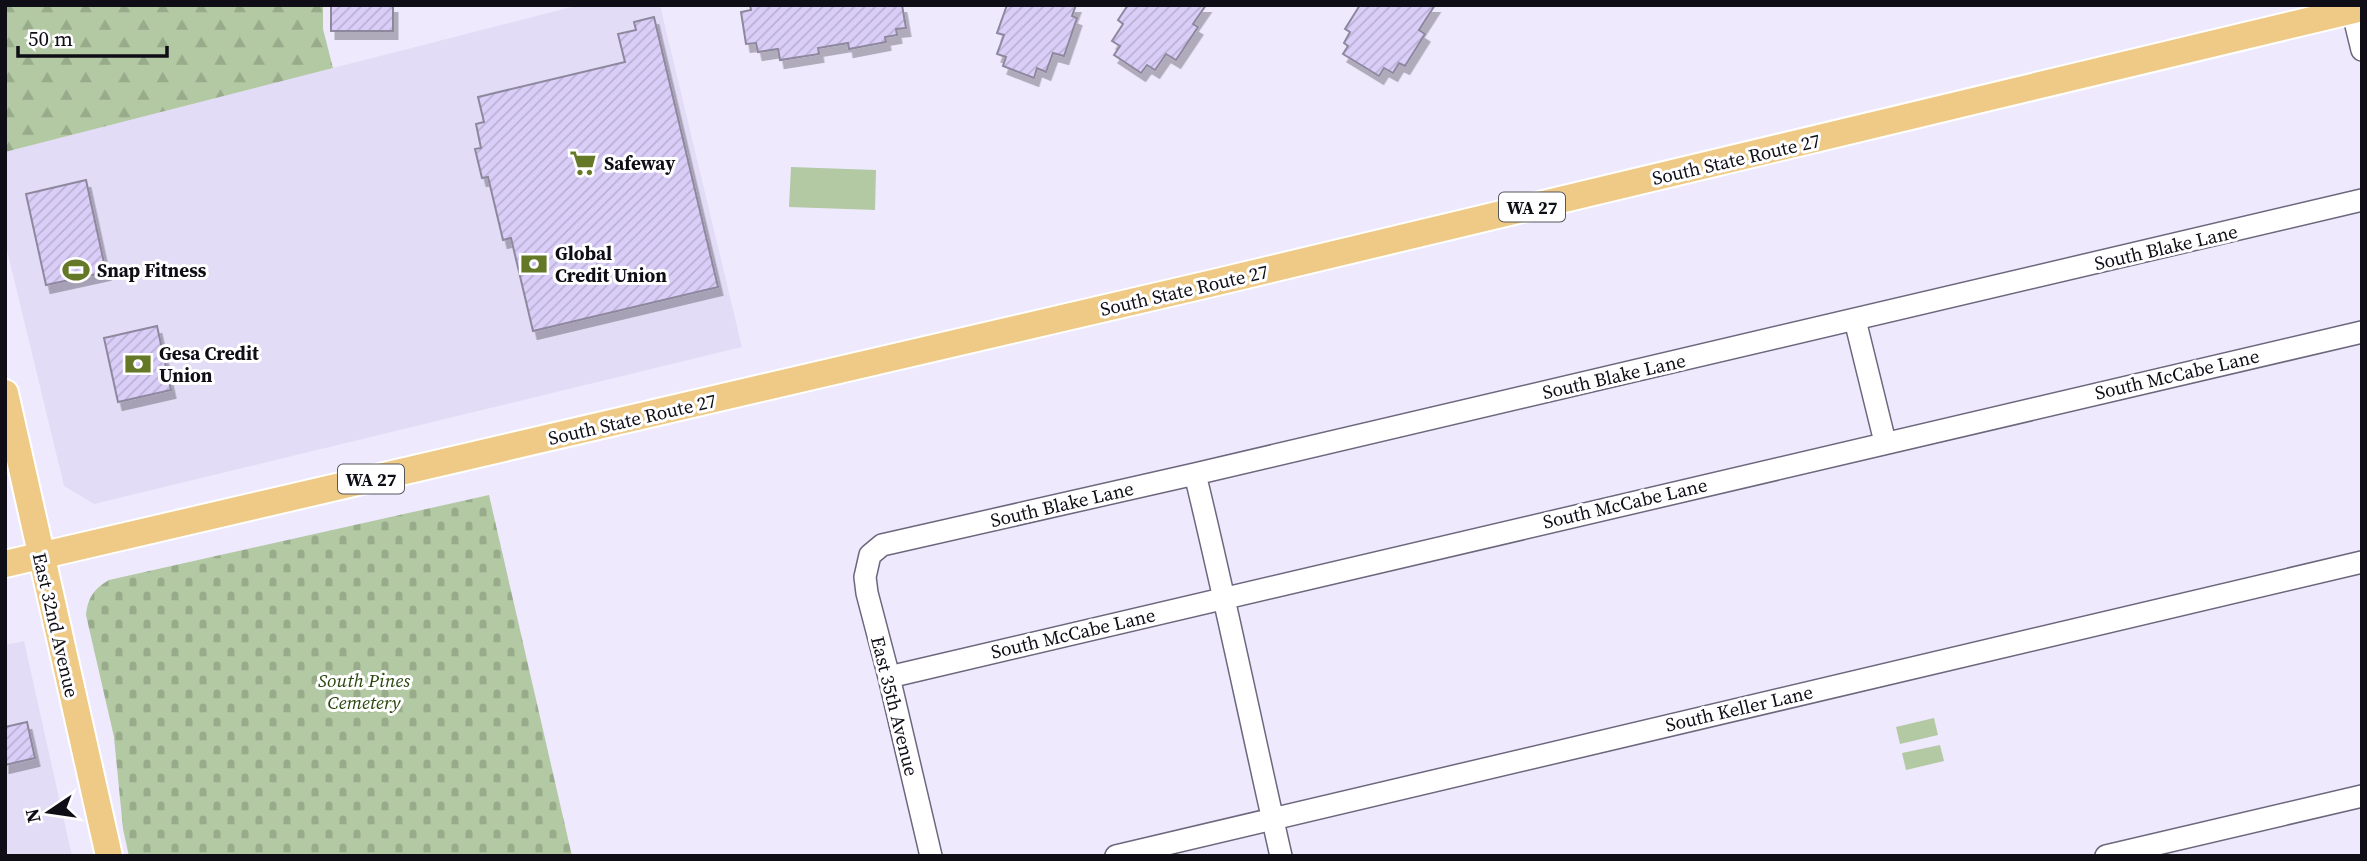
<svg xmlns="http://www.w3.org/2000/svg" width="2367" height="861" viewBox="0 0 2367 861" font-family="'Source Serif 4',serif">
<style>
.built{fill:#e3dcf6}
.green{fill:#b2c9a3}
.forest{fill:url(#forest-firs)}
.cemetery{fill:url(#cemetery-stones)}
.building{fill:url(#building-hatch);stroke:#8e889f;stroke-width:2;filter:url(#shadow)}
.lines{fill:none;stroke-linecap:round;stroke-linejoin:round}
.minor-casing{stroke:#6d677d;stroke-width:24}
.major-casing{stroke:#fff;stroke-width:30}
.minor{stroke:#fff;stroke-width:21}
.major{stroke:#efca87;stroke-width:26}
.labels{text-anchor:middle;dominant-baseline:central;stroke-width:6;stroke-linejoin:round;paint-order:stroke}
.shield{fill:#fff;stroke:#57565b;stroke-width:2}
.shield-label{font-size:18px;font-weight:bold;fill:#0f0d15}
.street-label{font-size:19px;fill:#0f0d15;stroke:#fff}
.poi-label{font-size:19px;font-weight:bold;fill:#0f0d15;stroke:#fff;text-anchor:start}
.park-label{font-size:19px;font-style:italic;fill:#29460d;stroke:#fff}
</style>
<defs>
<pattern id="forest-firs" width="22" height="20" patternUnits="userSpaceOnUse" patternTransform="scale(1.75)"><rect width="22" height="20" fill="#b2c9a3"/><path d="M5 1l3.5 6h-7zM16 11l3.5 6h-7z" fill="#98ab8b"/></pattern>
<pattern id="cemetery-stones" width="16" height="16" patternUnits="userSpaceOnUse" patternTransform="scale(1.75)"><rect width="16" height="16" fill="#b2c9a3"/><path d="M2 7V4a2 2 0 0 1 4 0v3zM10 15v-3a2 2 0 0 1 4 0v3z" fill="#98ab8b"/></pattern>
<pattern id="building-hatch" width="6" height="6" patternUnits="userSpaceOnUse" patternTransform="scale(1.75)"><rect width="6" height="6" fill="#dacef8"/><path d="M-1 1l2-2M0 6l6-6M5 7l2-2" fill="none" stroke="#bab0d4"/></pattern>
<filter id="shadow"><feDropShadow dx="4.5" dy="8" stdDeviation="0" flood-color="#0004"/></filter>
</defs>
<rect width="100%" height="100%" fill="#efe9fe"/>
<!-- built -->
<path class="built" d="M579,5H660L742,347L94,504L64,486L5,242V152Z
M24,641L72,856H5V645Z"/>
<!-- green -->
<path class="green" d="M791,167L876,170L875,210L789,207Z
M1934,718L1938,735L1900,744L1896,727Z
M1940,745L1944,761L1906,770L1902,753Z"/>
<!-- forest -->
<path class="forest" d="M5,5H323V29L333,68L5,152Z"/>
<!-- cemetery -->
<path class="cemetery" d="M489,495L572,856H129L123,829L114,737L86,615C88,597 94,589 109,580Z"/>
<!-- building -->
<path class="building" d="M331,5H393V31H331Z
M750,5H902L906,28L896,29L897,35L885,37L886,42L849,49L848,43L818,48L819,54L780,60L778,49L758,52L756,43L746,44L741,12L751,10Z
M1007,5H1076L1072,16L1077,18L1064,56L1053,53L1046,72L1037,68L1034,78L1003,66L1006,57L997,54L1004,35L997,33Z
M1128,5H1206L1193,24L1198,27L1176,60L1166,54L1155,70L1147,65L1141,73L1114,55L1120,46L1112,41L1123,24L1118,20Z
M1360,5H1435L1419,30L1425,34L1405,66L1399,63L1393,73L1384,68L1379,76L1343,54L1348,46L1344,43L1350,32L1345,29Z
M654,17L718,287L533,331L511,238L503,240L488,177L482,178L475,149L481,148L476,124L484,122L478,97L625,62L618,34L636,30L634,22Z
M86,180L106,272L46,285L26,194Z
M157,326L171,390L118,402L104,338Z
M27,722L35,758L5,765V727Z"/>
<g class="lines">
<!-- minor casing -->
<g class="minor-casing">
<path id="minor" d="M2351,5L2362,50
M1855,320L1885,442
M1195,474C1226,601 1252,729 1281,856
M889,677L2362,332
M931,856L889,677L867,593L865,577L870,555L882,545L1195,474L2362,200
M1116,856L2362,562
M2106,856L2362,796"/>
</g>
<!-- major casing -->
<g class="major-casing">
<path id="major" d="M5,393L109,856
M5,564L1213,283L2362,8"/>
</g>
<!-- minor -->
<use href="#minor" class="minor"/>
<!-- major -->
<use href="#major" class="major"/>
</g>
<!-- icons -->
<defs>
<g id="supermarket-bare" transform="scale(2.1)"><path d="M-6-5.5h2.5l.6 2H6L4.5 2H-2.5L-4.4-4H-6ZM-1.5 3.2a1.3 1.3 0 1 0 .1 0ZM3 3.2a1.3 1.3 0 1 0 .1 0Z" fill="#657827" stroke="#fff" stroke-width="2.5" paint-order="stroke"/></g>
<g id="bank-bare" transform="scale(2.1)"><path d="M-6-4H6V4H-6ZM0-2.3a2.3 2.3 0 1 0 0 4.6a2.3 2.3 0 1 0 0-4.6Z" fill="#657827" stroke="#fff" stroke-width="2.5" paint-order="stroke"/></g>
<g id="stadium-bare" transform="scale(2.1)"><path d="M0-5a6.5 5 0 1 0 0 10a6.5 5 0 1 0 0-10ZM-3.5-1.8h7v3.6h-7Z" fill="#657827" stroke="#fff" stroke-width="2.5" paint-order="stroke"/></g>
</defs>
<g fill-rule="evenodd">
<use href="#supermarket-bare" x="583" y="163"/>
<use href="#bank-bare" x="534" y="264"/>
<use href="#stadium-bare" x="76" y="270"/>
<use href="#bank-bare" x="138" y="364"/>
</g>
<g class="labels">
<!-- shield labels -->
<g class="shield">
<rect x="1499" y="192.5" width="66" height="29" rx="5"/>
<rect x="338" y="464.5" width="66" height="29" rx="5"/>
</g>
<g class="shield-label">
<text x="1532" y="207">WA 27</text>
<text x="371" y="479">WA 27</text>
</g>
<!-- street labels -->
<g class="street-label">
<text transform="translate(1736 159) rotate(-13)">South State Route 27</text>
<text transform="translate(2166 247) rotate(-13)">South Blake Lane</text>
<text transform="translate(1184 290) rotate(-13)">South State Route 27</text>
<text transform="translate(2177 374) rotate(-13)">South McCabe Lane</text>
<text transform="translate(1614 376) rotate(-13)">South Blake Lane</text>
<text transform="translate(632 419) rotate(-13)">South State Route 27</text>
<text transform="translate(1625 503) rotate(-13)">South McCabe Lane</text>
<text transform="translate(1062 504) rotate(-13)">South Blake Lane</text>
<text transform="translate(56 625) rotate(77)">East 32nd Avenue</text>
<text transform="translate(1073 633) rotate(-13)">South McCabe Lane</text>
<text transform="translate(895 706) rotate(76)">East 35th Avenue</text>
<text transform="translate(1739 708) rotate(-13)">South Keller Lane</text>
</g>
<!-- poi labels -->
<g class="poi-label">
<text x="604" y="163">Safeway</text>
<text x="555" y="253">Global<tspan x="555" dy="22">Credit Union</tspan></text>
<text x="97" y="270">Snap Fitness</text>
<text x="159" y="353">Gesa Credit<tspan x="159" dy="22">Union</tspan></text>
</g>
<!-- park labels -->
<g class="park-label">
<text x="364" y="680">South Pines<tspan x="364" dy="22">Cemetery</tspan></text>
</g>
</g>
<!-- border -->
<rect width="2367" height="861" fill="none" stroke="#0f0d15" stroke-width="14"/>
<!-- north arrow -->
<g transform="translate(49 812) rotate(257)" stroke="#ffffff" stroke-width="5" paint-order="stroke">
<path d="M0-5L12 26L0 18L-12 26Z" fill="#0f0d15"/>
<text y="-10" font-size="19" font-weight="bold" text-anchor="middle" fill="#0f0d15">N</text>
</g>
<!-- scale -->
<path d="M18 46v10h149v-10" fill="none" stroke="#0f0d15" stroke-width="3.5"/>
<text x="28" y="46" font-size="21" fill="#0f0d15" stroke="#ffffff" stroke-width="5" paint-order="stroke">50 m</text>
</svg>
